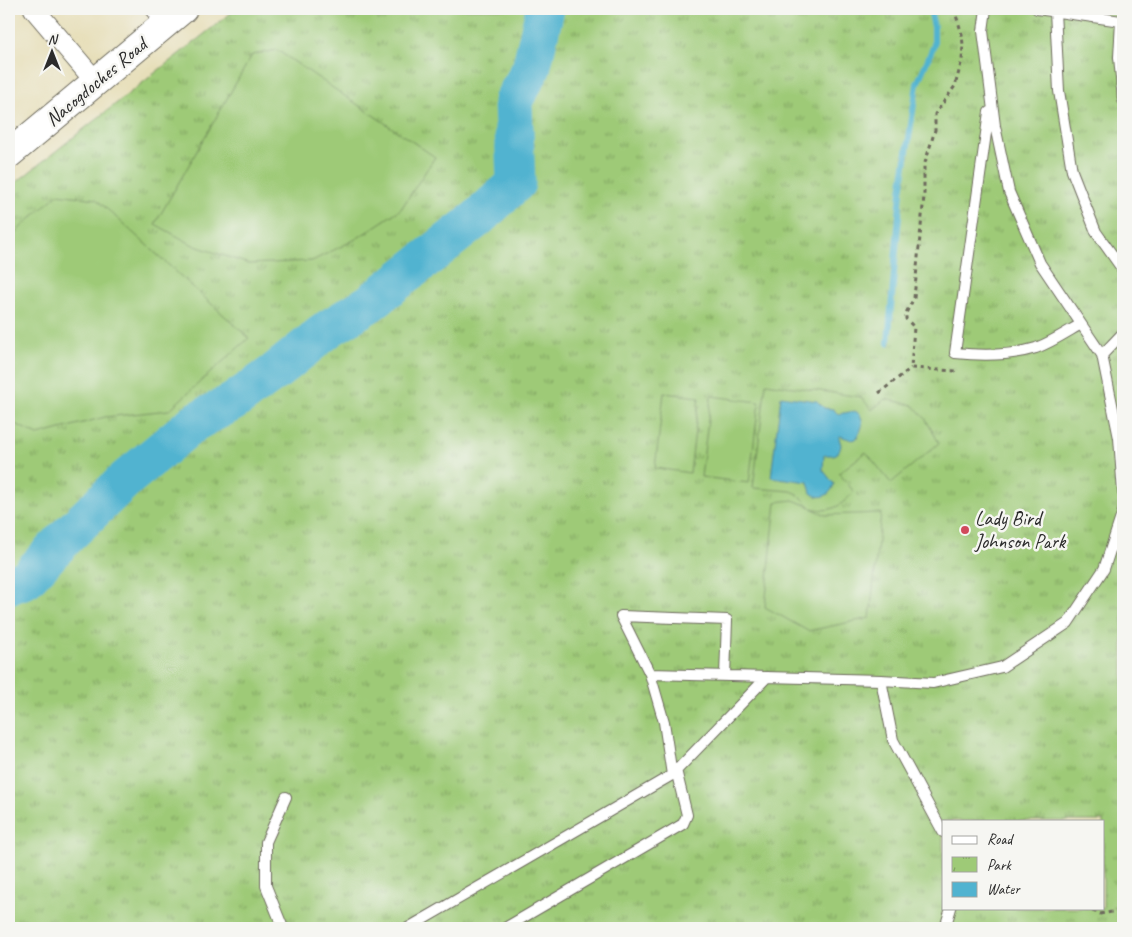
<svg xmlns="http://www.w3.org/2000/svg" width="1132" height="937" viewBox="0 0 1132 937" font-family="Caveat,sans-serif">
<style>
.park{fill:url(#park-tufts);stroke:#647a51;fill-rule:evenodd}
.pitch{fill:#9eca77;stroke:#647a51}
.water{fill:#51b3d0;stroke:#3e6f7e}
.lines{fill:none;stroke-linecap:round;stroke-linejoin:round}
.stream{stroke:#51b3d0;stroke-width:6}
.river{stroke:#51b3d0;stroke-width:39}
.lane-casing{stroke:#6d6a5d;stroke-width:12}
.street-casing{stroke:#6d6a5d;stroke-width:22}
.secondary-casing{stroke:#6d6a5d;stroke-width:30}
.path{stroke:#6d6a5d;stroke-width:3;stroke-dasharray:4 4;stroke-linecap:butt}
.lane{stroke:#fff;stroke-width:10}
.street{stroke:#fff;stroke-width:20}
.secondary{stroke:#fff;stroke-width:28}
.poi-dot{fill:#d1495b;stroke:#f6f6f2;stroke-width:2}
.labels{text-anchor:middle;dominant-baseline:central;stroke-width:5;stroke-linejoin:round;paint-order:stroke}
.street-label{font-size:20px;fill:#2b2b2b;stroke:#f6f6f2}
.poi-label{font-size:20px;fill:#2b2b2b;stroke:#f6f6f2;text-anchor:start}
</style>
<defs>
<pattern id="park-tufts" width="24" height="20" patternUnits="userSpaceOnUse" patternTransform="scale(1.25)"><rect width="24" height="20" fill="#9eca77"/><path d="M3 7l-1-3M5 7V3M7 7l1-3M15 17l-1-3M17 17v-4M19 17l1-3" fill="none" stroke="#81a462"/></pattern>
</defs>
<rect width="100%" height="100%" fill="#f6f6f2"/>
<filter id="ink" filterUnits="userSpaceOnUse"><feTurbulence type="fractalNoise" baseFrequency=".02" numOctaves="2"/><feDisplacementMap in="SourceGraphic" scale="10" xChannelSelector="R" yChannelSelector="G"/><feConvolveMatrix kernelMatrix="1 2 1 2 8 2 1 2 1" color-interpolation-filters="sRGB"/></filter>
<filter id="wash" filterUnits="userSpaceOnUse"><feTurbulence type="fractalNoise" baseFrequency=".0096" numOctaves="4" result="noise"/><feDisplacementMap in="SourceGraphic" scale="20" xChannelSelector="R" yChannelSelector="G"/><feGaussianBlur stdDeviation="1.12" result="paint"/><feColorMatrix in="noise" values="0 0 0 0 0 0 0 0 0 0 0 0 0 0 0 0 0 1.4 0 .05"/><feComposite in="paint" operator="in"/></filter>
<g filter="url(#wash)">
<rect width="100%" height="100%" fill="#e7dfba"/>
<!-- park -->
<path class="park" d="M236,9H1123V928H9V188ZM943,821H1103V908H943Z"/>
<!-- pitch -->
<path class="pitch" d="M277,50L435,157L401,209L356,239L312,261L249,264L195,246L155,224L252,55Z
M58,194L96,199L249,338L169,410L105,417L38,435L9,421V242L21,227Z
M766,383L861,397L872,410L885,399L913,405L925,418L939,443L891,483L866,452L839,473L854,492C839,507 832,513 811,508L826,515L881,513L870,618L808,631L765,607L776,502L793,500L811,507L798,494L791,491L753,488Z
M664,393L699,397L690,473L655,468Z
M711,396L759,402L749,483L701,477Z"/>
<!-- water -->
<path class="water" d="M781,396L817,401L824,408L833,409L838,414L855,411C867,418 862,430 856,439L852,440L840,436L839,438L841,445C839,457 833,455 824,455L823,470L834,484C831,495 821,501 811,493L808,482L771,477Z"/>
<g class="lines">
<!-- stream -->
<path class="stream" d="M888,343L901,192L917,84L934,45V27L930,9"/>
<!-- river -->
<path class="river" d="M9,585L26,579L66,537L126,479L195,422L233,402L275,372L328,329L370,303L478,218L516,183L513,101L531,69L545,9"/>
</g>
</g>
<g filter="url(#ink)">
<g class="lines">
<!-- lane casing -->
<g class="lane-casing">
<path id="lane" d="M150,9L163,25
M986,9L983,31L995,126L1009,192L1040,263L1102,355L1119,438L1123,493
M1037,9L1121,21L1119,57L1123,100
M1055,11L1059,91L1072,171L1096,232L1123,270
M989,112L955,353C982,356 1010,356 1036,348C1052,342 1067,332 1081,324
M1102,355L1123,333
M650,674L881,680L933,683L1002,667L1068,623L1104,569L1123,511
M881,680L893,740L943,832
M672,775L767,677
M283,928L266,886V842L286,797
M408,928L672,775L664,722L650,674L621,616L727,620L725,676
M505,928L683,824L687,815L676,770
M945,928L951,908"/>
</g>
<!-- street casing -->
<g class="street-casing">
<path id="street" d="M34,9L96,82"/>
</g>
<!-- secondary casing -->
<g class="secondary-casing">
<path id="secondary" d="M9,154L183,9"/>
</g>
<!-- path -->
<path class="path" d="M954,9L962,34L963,45L962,60L955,86L935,114V130L924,166V196L914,298L906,313V319L914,327L911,368L956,371
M879,393L911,368
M1085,908L1100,914L1123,910"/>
<!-- lane -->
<use href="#lane" class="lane"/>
<!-- street -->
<use href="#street" class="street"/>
<!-- secondary -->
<use href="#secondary" class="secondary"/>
</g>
</g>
<!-- markers -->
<circle class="poi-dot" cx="965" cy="530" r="5"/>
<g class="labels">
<!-- street labels -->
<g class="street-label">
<text transform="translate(96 82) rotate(-40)">Nacogdoches Road</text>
</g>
<!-- poi labels -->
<g class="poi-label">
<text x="975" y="518">Lady Bird<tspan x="975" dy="23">Johnson Park</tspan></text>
</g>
</g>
<!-- margin -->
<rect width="1132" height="937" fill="none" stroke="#f6f6f2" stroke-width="30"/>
<!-- legend -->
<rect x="942" y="820" width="162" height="90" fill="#f6f6f2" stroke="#a5a5a2"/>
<rect x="952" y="836" width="25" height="8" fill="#ffffff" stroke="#a5a5a2"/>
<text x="987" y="844" font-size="15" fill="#2b2b2b">Road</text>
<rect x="952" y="857" width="25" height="15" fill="url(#park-tufts)" stroke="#a5a5a2"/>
<text x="987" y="870" font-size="15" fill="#2b2b2b">Park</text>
<rect x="952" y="882" width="25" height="15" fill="#51b3d0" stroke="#a5a5a2"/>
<text x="987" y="894" font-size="15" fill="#2b2b2b">Water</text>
<!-- north arrow -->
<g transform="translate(52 52)" stroke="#f6f6f2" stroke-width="4" paint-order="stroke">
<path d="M0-4L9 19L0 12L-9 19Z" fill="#2b2b2b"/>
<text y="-8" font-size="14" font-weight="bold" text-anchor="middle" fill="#2b2b2b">N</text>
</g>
</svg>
